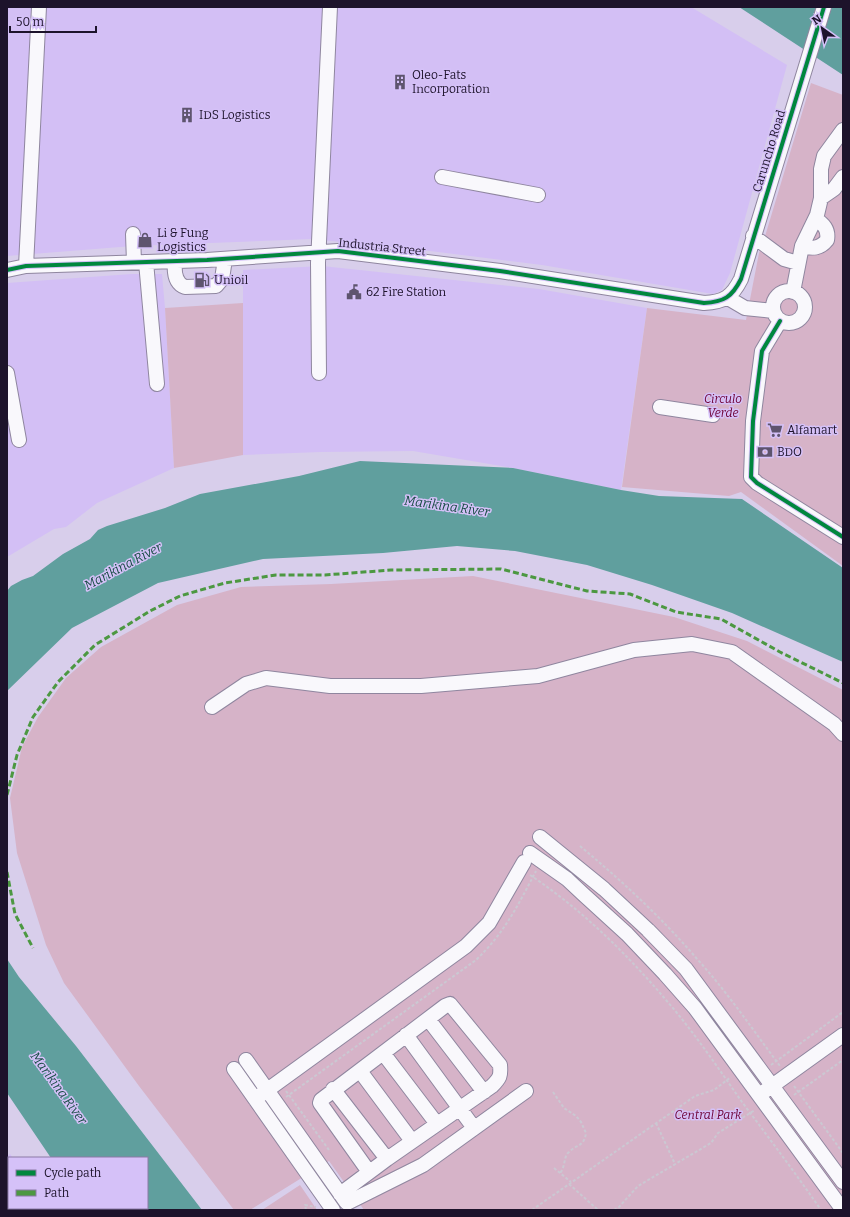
<svg xmlns="http://www.w3.org/2000/svg" width="850" height="1217" viewBox="0 0 850 1217" font-family="Bitter,serif">
<style>
.built{fill:#d3bff5}
.green{fill:#d6b3c8}
.water{fill:#609f9e}
.lines{fill:none;stroke-linecap:round;stroke-linejoin:round}
.minor-casing{stroke:#8f869f;stroke-width:16}
.path{stroke:#cbc8d2;stroke-width:2;stroke-dasharray:3 2;stroke-linecap:butt}
.minor{stroke:#f9f8fc;stroke-width:14}
.quiet{stroke:#4c9841;stroke-width:3;stroke-dasharray:6 3;stroke-linecap:butt}
.cycleway-casing{stroke:#d5c1f8;stroke-width:6}
.cycleway{stroke:#00873e;stroke-width:4}
.labels{text-anchor:middle;dominant-baseline:central;stroke-width:3;stroke-linejoin:round;paint-order:stroke}
.poi-label{font-size:12px;fill:#1d132b;stroke:#d5c1f8;text-anchor:start}
.street-label{font-size:12px;fill:#1d132b;stroke:#d5c1f8}
.park-label{font-size:12px;font-style:italic;fill:#6d0034;stroke:#d5c1f8}
.water-label{font-size:13px;font-style:italic;fill:#184d45;stroke:#d5c1f8}
</style>
<rect width="100%" height="100%" fill="#d8ceeb"/>
<!-- built -->
<path class="built" d="M7,7H691L787,65L730,273L722,290L713,294L542,265L430,251L312,239L133,246L7,256Z
M322,266L539,289L647,308L621,490L513,468L413,451L321,452L243,455V270Z
M132,274H162L165,308L174,468L97,503L66,527L54,529L7,557V283Z
M10,1154L13,1158H9V1208H49L51,1210H7V1156Z"/>
<!-- green -->
<path class="green" d="M811,83L843,95V566L741,492L729,496L622,487L647,308L746,320L759,253L766,233Z
M243,303V455L174,468L165,308Z
M473,576L674,617L747,641L843,690V1210H364L329,1161L250,1210H234L139,1086L64,983L46,945L17,853L10,798L22,747L38,717L66,678L101,647L177,605L241,587L331,584Z
M300,1185L317,1210H262Z"/>
<!-- water -->
<path class="water" d="M739,7H843V75Z
M360,461L513,468L621,490L659,496L742,499L843,568V662L732,613L652,585L587,565L515,551L457,546L383,553L263,559L158,583L72,628L7,691V591L11,586L22,580L33,576L63,554L90,539L98,530L107,526L165,508L200,494L299,476Z
M7,959L19,977L76,1046L202,1210H89L88,1208H147V1158H51L7,1093Z"/>
<g class="lines">
<!-- minor casing -->
<g class="minor-casing">
<path id="minor" d="M442,177L538,195
M821,198L834,189L843,177
M133,234L134,262
M753,236L784,259L798,263
M802,246C812,249 820,249 827,240C829,229 823,224 816,219
M175,261C174,271 174,283 185,287L216,286L222,279L225,259
M146,262L157,384
M26,266L39,7
M7,270L26,266L207,260L338,251L500,271L704,303C724,302 732,297 741,279L824,7
M773 307a16 16 0 1 1 32 0a16 16 0 1 1-32 0Z
M793,292L802,246L817,215L821,198V169L824,156L843,130
M728,298L745,308L773,311
M780,321L762,351L753,421L751,477L757,483L843,537
M7,373L19,440
M319,373L318,263L330,7
M660,407L713,415
M212,707L246,684L266,678L330,686H421L538,676L634,650L692,644L732,652L834,724L843,734
M540,837L604,889L648,930L686,969L843,1182
M530,853L567,879L583,894L627,934L665,974L695,1008L843,1210
M428,1019L484,1092
M406,1035L474,1128
M383,1053L437,1124
M246,1060L346,1202
M234,1069L333,1210
M360,1071L412,1141
M333,1089L387,1159
M765,1091L843,1035
M255,1099L466,946L489,923L524,862
M340,1194L387,1159L492,1086C500,1078 501,1076 500,1065L450,1004L445,1006L321,1100L320,1103L369,1172
M347,1203L423,1165L526,1091"/>
</g>
<!-- path -->
<path class="path" d="M580,846C622,881 662,918 698,960C728,993 753,1030 780,1066
M530,875C581,909 626,953 666,1000C694,1032 718,1068 742,1102C769,1138 796,1174 821,1210
M771,1065L843,1012
M794,1086L843,1153
M286,1091L329,1150
M553,1092L564,1108L576,1116L581,1122L586,1133C584,1147 577,1144 569,1152C563,1157 566,1166 560,1173
M794,1095L843,1060
M286,1097L476,960C505,932 517,907 536,871
M656,1123L675,1164
M554,1168L571,1182
M569,1184L598,1210
M306,1210L305,1205L316,1207
M532,1210L695,1096L714,1090L731,1077
M614,1210L619,1207L638,1186L711,1143L718,1133L755,1110"/>
<!-- minor -->
<use href="#minor" class="minor"/>
<!-- quiet -->
<path class="quiet" d="M7,795L17,755L33,717L58,682L95,645L150,611L180,596L225,583L276,575H325L391,570L501,569L587,591L630,594L676,612L721,619L780,652L843,683
M7,872L15,914L33,948"/>
<!-- cycleway casing -->
<g class="cycleway-casing">
<path id="cycleway" d="M7,270L26,266L207,260L338,251L500,271L704,303C724,302 732,297 741,279L824,7
M780,321L762,351L753,421L751,477L757,483L843,537"/>
</g>
<!-- cycleway -->
<use href="#cycleway" class="cycleway"/>
</g>
<!-- icons -->
<defs>
<g id="building-bare" transform="scale(1.2)"><path d="M-4-6H4V6H1V3H-1V6H-4ZM-2.5-4.3h1.7v1.8h-1.7ZM.8-4.3h1.7v1.8H.8ZM-2.5-1h1.7V.8h-1.7ZM.8-1h1.7V.8H.8Z" fill="#5e546e" stroke="#d5c1f8" stroke-width="2.5" paint-order="stroke"/></g>
<g id="shop-bare" transform="scale(1.2)"><path d="M-5-2.5h2.3a2.7 3.5 0 0 1 5.4 0H5L5.5 6h-11ZM-1.5-2.5h3a1.5 2.3 0 0 0-3 0Z" fill="#5e546e" stroke="#d5c1f8" stroke-width="2.5" paint-order="stroke"/></g>
<g id="fuel-bare" transform="scale(1.2)"><path d="M-5.5-6h7V0h2V4h1.3V-2.5L3-4.5l.8-.8L6-3V5H2.5V1h-1V6h-7ZM-4.2-4.7v3.2H.2V-4.7Z" fill="#5e546e" stroke="#d5c1f8" stroke-width="2.5" paint-order="stroke"/></g>
<g id="civic-bare" transform="scale(1.2)"><path d="M-.6-6.5H3V-4.5H.6V-3L4-1V1h2V6H-6V1h2V-1L-.6-3ZM-1.2 2.5V6h2.4V2.5Z" fill="#5e546e" stroke="#d5c1f8" stroke-width="2.5" paint-order="stroke"/></g>
<g id="supermarket-bare" transform="scale(1.2)"><path d="M-6-5.5h2.5l.6 2H6L4.5 2H-2.5L-4.4-4H-6ZM-1.5 3.2a1.3 1.3 0 1 0 .1 0ZM3 3.2a1.3 1.3 0 1 0 .1 0Z" fill="#5e546e" stroke="#d5c1f8" stroke-width="2.5" paint-order="stroke"/></g>
<g id="bank-bare" transform="scale(1.2)"><path d="M-6-4H6V4H-6ZM0-2.3a2.3 2.3 0 1 0 0 4.6a2.3 2.3 0 1 0 0-4.6Z" fill="#5e546e" stroke="#d5c1f8" stroke-width="2.5" paint-order="stroke"/></g>
</defs>
<g fill-rule="evenodd">
<use href="#building-bare" x="400" y="82"/>
<use href="#building-bare" x="187" y="115"/>
<use href="#shop-bare" x="145" y="240"/>
<use href="#fuel-bare" x="202" y="280"/>
<use href="#civic-bare" x="354" y="292"/>
<use href="#supermarket-bare" x="775" y="430"/>
<use href="#bank-bare" x="765" y="452"/>
</g>
<g class="labels">
<!-- poi labels -->
<g class="poi-label">
<text x="412" y="75">Oleo-Fats<tspan x="412" dy="14">Incorporation</tspan></text>
<text x="199" y="115">IDS Logistics</text>
<text x="157" y="233">Li &amp; Fung<tspan x="157" dy="14">Logistics</tspan></text>
<text x="214" y="280">Unioil</text>
<text x="366" y="292">62 Fire Station</text>
<text x="787" y="430">Alfamart</text>
<text x="777" y="452">BDO</text>
</g>
<!-- street labels -->
<g class="street-label">
<text transform="translate(769 151) rotate(-73)">Caruncho Road</text>
<text transform="translate(382 247) rotate(6)">Industria Street</text>
</g>
<!-- park labels -->
<g class="park-label">
<text x="723" y="399">Circulo<tspan x="723" dy="14">Verde</tspan></text>
<text x="708" y="1115">Central Park</text>
</g>
<!-- water labels -->
<g class="water-label">
<text transform="translate(447 506) rotate(8)">Marikina River</text>
<text transform="translate(123 566) rotate(-28)">Marikina River</text>
<text transform="translate(59 1088) rotate(54)">Marikina River</text>
</g>
</g>
<!-- border -->
<rect width="850" height="1217" fill="none" stroke="#1d132b" stroke-width="16"/>
<!-- legend -->
<rect x="8" y="1157" width="140" height="52" fill="#d5c1f8" stroke="#8b7ba6"/>
<rect x="16" y="1170" width="20" height="6" fill="#00873e" stroke="#8b7ba6"/>
<text x="44" y="1177" font-size="12" fill="#1d132b">Cycle path</text>
<rect x="16" y="1190" width="20" height="6" fill="#4c9841" stroke="#8b7ba6"/>
<text x="44" y="1197" font-size="12" fill="#1d132b">Path</text>
<!-- north arrow -->
<g transform="translate(822 28) rotate(327)" stroke="#d5c1f8" stroke-width="3" paint-order="stroke">
<path d="M0-3L7 15L0 10L-7 15Z" fill="#1d132b"/>
<text y="-6" font-size="11" font-weight="bold" text-anchor="middle" fill="#1d132b">N</text>
</g>
<!-- scale -->
<path d="M10 26v6h86v-6" fill="none" stroke="#1d132b" stroke-width="2"/>
<text x="16" y="26" font-size="12" fill="#1d132b" stroke="#d5c1f8" stroke-width="3" paint-order="stroke">50 m</text>
</svg>
